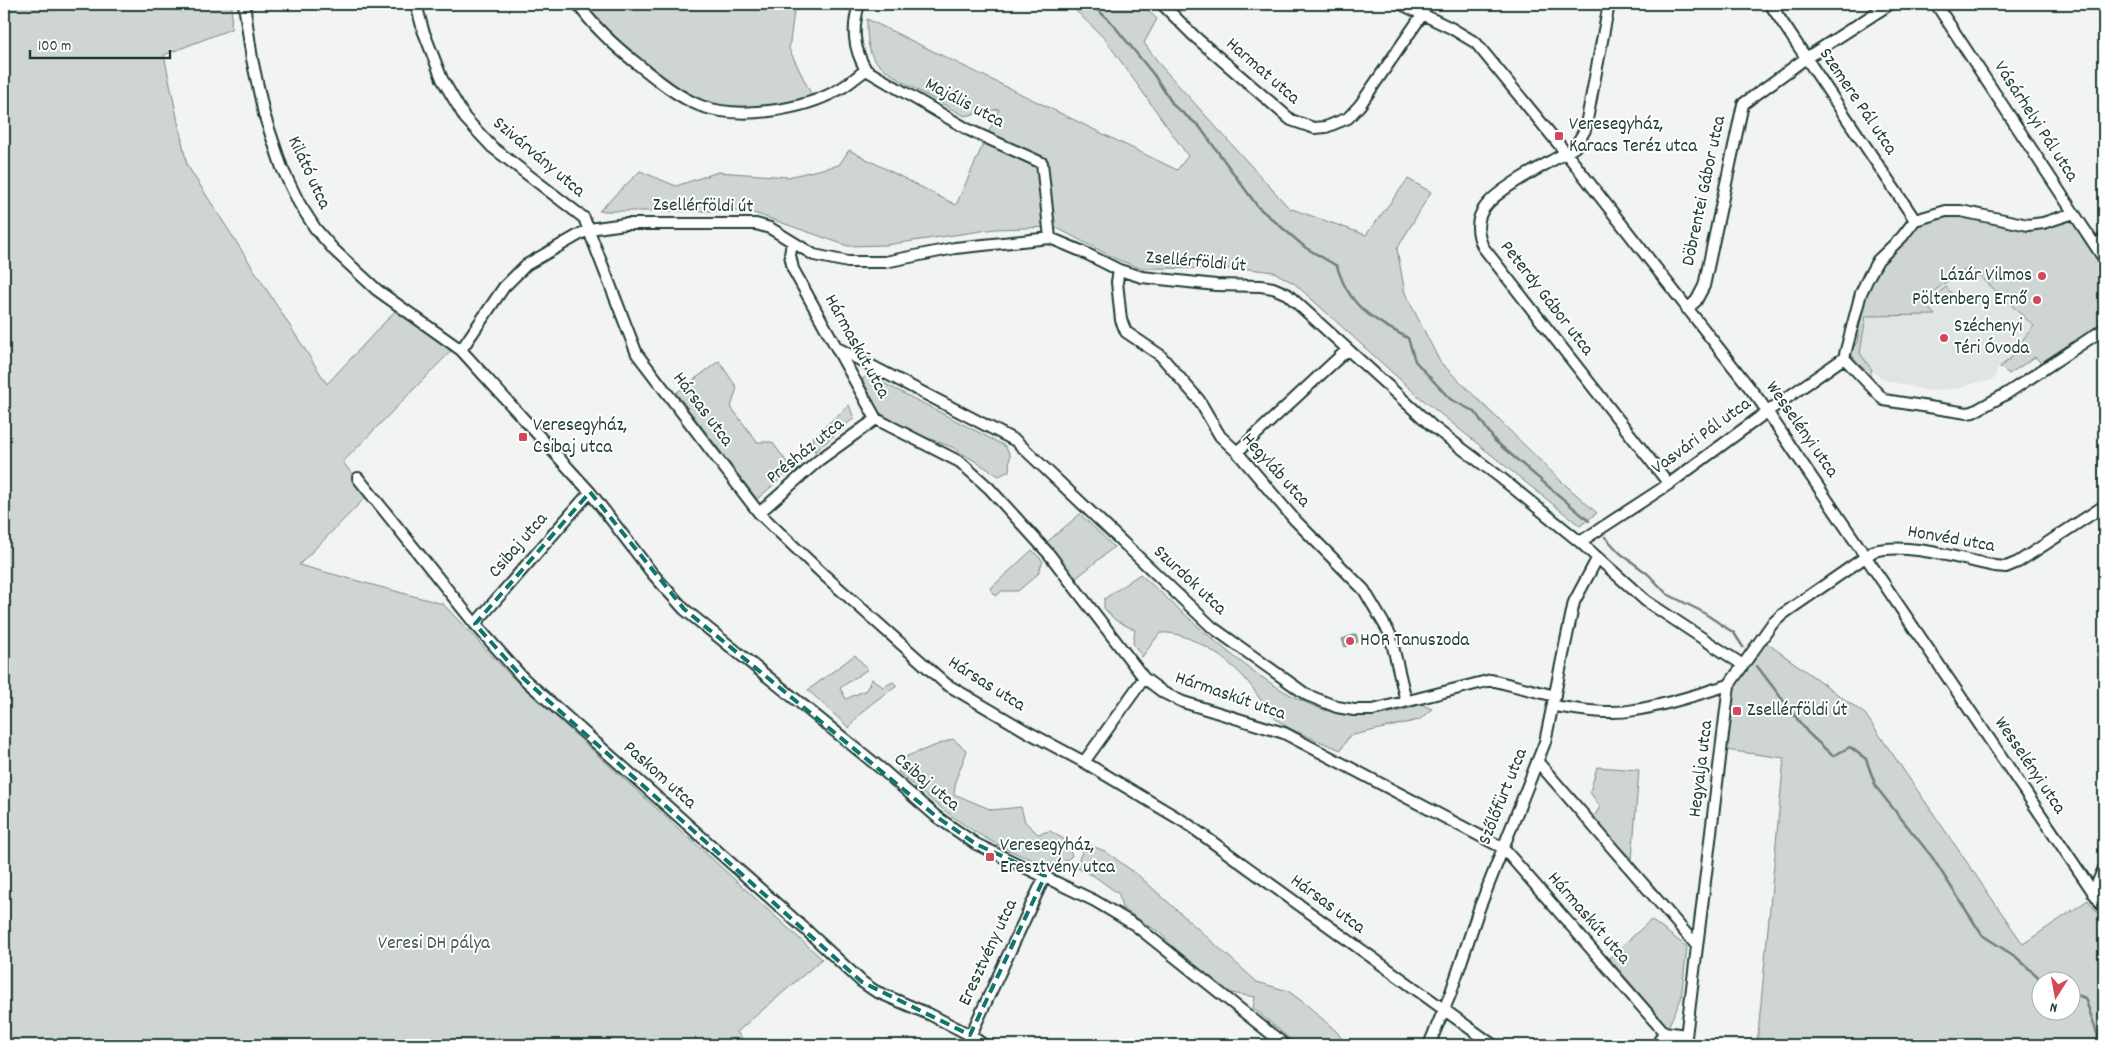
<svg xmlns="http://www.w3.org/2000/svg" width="2108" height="1049" viewBox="0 0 2108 1049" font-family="Dekko,sans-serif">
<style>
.built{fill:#e0e4e3}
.green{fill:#ced5d3;stroke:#768984;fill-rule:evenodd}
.water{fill:#a1adaa;stroke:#6d807b}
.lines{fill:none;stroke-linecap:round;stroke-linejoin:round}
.stream{stroke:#6d807b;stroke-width:2.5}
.minor-casing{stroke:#1f3d34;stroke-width:14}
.minor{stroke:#fff;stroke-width:10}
.marked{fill:none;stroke:#0f766e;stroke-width:4;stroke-dasharray:10 6;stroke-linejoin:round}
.poi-dot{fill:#d1495b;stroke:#fff;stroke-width:2}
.labels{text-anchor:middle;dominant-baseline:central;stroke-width:4;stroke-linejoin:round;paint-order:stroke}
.street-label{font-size:19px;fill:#1f3d34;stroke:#fff}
.poi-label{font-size:19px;fill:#1f3d34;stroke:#fff;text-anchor:start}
.park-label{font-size:19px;fill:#425b54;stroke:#fff}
</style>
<rect width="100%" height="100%" fill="#f2f3f3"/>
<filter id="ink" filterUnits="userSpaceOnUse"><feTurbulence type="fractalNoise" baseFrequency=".02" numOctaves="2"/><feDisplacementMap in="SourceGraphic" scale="10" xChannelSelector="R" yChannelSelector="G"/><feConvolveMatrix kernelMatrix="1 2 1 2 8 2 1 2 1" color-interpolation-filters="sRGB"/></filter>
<g filter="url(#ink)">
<!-- built -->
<path class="built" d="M1970,267L2034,326L2016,349L2018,352L1996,370L1995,378L1988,381L1978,382L1960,388L1929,391L1884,380L1868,367L1860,353L1866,316L1934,315L1922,301L1943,284Z"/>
<!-- green -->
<path class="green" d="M4,4H232L231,29L164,55L187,165L327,384L396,310L451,351L343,462L368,495L299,565L443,604L511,676L822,959L737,1032L747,1045H4Z
M580,4H795L789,49L815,102L757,112L716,109L686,99L628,56Z
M1069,4H1141L1157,19L1144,43L1161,66L1289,208L1366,235L1408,179L1431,192L1397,249L1405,293L1440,362L1560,480L1597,513L1580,526L1417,395L1295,284L1274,272L1249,269L1140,268L1116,259L1055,227L995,229L886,245L848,246L748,211H599L640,171L676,186L718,172L788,177L839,165L849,150L956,205L999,109L965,116C945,105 884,75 873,58C867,47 867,31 867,19L1177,170L1188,156L1105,39Z
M1944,216L1972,217L2018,229H2038L2067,220L2074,221L2104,265V322L2041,363L2035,357L2009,374L2000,367L2018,352L2015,349L2034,326L1970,267L1943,284L1922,301L1935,315L1866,316L1860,353L1872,370L1869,378L1850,353L1857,342L1865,298L1881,262L1899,248L1921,221Z
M1946,287L1952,294L1939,305L1933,298Z
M719,361L737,388L731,407L757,442H772L792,469L757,499L676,393Z
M868,375L1005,446L1010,455L1009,471L999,476L952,447L906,430L879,412L862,379Z
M849,405L854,418L815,452L812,438Z
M1080,514L1114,547L1074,580L1047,542Z
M1032,550L1043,561L1038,574L1018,591H1002L996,596L990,589Z
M1140,574C1192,620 1268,697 1335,713C1359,720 1398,714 1421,704L1432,709L1419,720L1349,736L1341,750C1322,742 1298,734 1281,723C1266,713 1259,695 1248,682C1230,660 1188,630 1160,633L1142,657L1133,643L1135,630L1115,620L1104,608V599Z
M1764,641L1865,714L2023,944L2088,900L2104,922V1045H1757L1784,758L1726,750L1733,689L1743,665ZM2040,982H2070V1012H2040Z
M855,655L868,669L840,688L846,699L866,690L872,679L883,687L893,682L897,686C878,699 861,709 849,728L808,690Z
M953,739L967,751L956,779L954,794L992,810L1021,807L1025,822L1038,834L1050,831L1067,841L1072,856L1057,866C995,854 944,812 898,772L907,756Z
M1597,767L1639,770L1632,859L1592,820L1600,807L1590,792Z
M1086,844L1105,851L1139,876L1257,982L1288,991L1307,1005L1337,1032L1346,1045H1297L1253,1008L1255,997L1225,992L1197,972L1160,933L1122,908L1119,894L1094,876L1075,867Z
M1651,920L1687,947L1681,999L1668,1027L1609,958Z"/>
<!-- water -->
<path class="water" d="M1356,634L1358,642L1345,647L1342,639Z"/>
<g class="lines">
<!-- stream -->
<path class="stream" d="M1091,4L1111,22L1154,75L1174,106L1199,126L1258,207L1306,248L1337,266C1349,307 1372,319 1408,338L1415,361L1450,399L1475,412L1495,441L1589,521
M1605,537L1620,553L1648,574L1667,594L1701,611L1734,633L1743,647
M1757,666L1808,733L1833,756L1850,747L1866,759L1876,787L1932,857L1982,935L2016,957L2044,982
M2070,992L2085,998L2098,1036L2096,1045"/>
<!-- minor casing -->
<g class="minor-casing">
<path id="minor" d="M244,4L252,59L264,114L282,168L299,203L315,228L334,250L377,290L461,350L590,492L652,573L684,609L884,771L937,817L976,844L1095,901L1135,925L1285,1045
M416,4L423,30L442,79L465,118L492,147L584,218L637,354L759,513L824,575L946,684L1026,731L1084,762L1186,823L1493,1045
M578,4C594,28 617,48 640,66C659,81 678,97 701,106C740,120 803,110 838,90C848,85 857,76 866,70
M859,4C852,28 853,48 866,70L969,130L1042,163L1050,238
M1162,4L1194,36L1291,120L1314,128L1326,127L1348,118L1360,105L1422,15
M1401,4L1451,28L1476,43L1566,153L1760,401L2104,908
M1609,4L1585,130L1575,147C1552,162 1500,186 1485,207C1475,220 1477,234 1483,247L1669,484
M1770,4L1915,220
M1936,4L2104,259
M792,242L790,255L793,269L876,419L960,462L989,488L1049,554L1144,678L1164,693L1183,702L1284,733L1503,848L1664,1032L1686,1035
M2095,245L2104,239
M1119,270L1117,282L1121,320L1126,332L1160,355L1199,400L1220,436L1237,452L1294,519L1364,590L1390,634L1406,701
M1687,309L1696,301L1704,286L1743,104L1806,58L1890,4
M839,349L1016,441L1212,627L1307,695L1337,707L1354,710H1373L1491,680L1555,696
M461,350L504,287L526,265L589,229L625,224H756L770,228L814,255L848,262H885L955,248L1050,238L1081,251L1119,270L1142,277L1216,285L1261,286L1273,288L1287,294L1432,426L1501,478L1580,542L1646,601L1743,665
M1844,358L1861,293L1869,276L1878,260L1902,237L1915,220L1946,211H1961L2028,225L2043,223L2074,213
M1844,358L1884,400L1967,413L1973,412L2006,394L2104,329
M1237,452L1347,350
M358,478L475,624L523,678L805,929L862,982L875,991L931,1015L970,1035L984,1045
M759,513L819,460L876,419
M1580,542L1669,484L1768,411L1844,358
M475,624L590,492
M1554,706C1580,710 1609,715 1635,710C1667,705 1698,694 1729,685
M1537,761L1697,946
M1084,762L1144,678
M2093,893L2104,868
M966,1045L1045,876
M1429,1045L1450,995L1479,909L1545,742L1574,602L1597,559
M1657,1045L1664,1032
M1685,1045L1729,685L1772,624L1783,614L1874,551C1908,542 1960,559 1995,566L2006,567L2018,562L2104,506"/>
</g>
<!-- minor -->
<use href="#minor" class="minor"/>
</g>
</g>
<!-- marked area -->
<path class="marked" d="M590,492L684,609L937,817L976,844L1045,876L970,1035L862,982L523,678L475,624Z"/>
<!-- markers -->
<g class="poi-dot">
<rect x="1554" y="131" width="10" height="10" rx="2.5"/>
<circle cx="2042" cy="276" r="5"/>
<circle cx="2037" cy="300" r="5"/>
<circle cx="1944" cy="338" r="5"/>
<rect x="518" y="432" width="10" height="10" rx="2.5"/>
<circle cx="1350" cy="641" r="5"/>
<rect x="1732" y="706" width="10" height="10" rx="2.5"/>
<rect x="985" y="852" width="10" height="10" rx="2.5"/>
</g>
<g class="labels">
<!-- street labels -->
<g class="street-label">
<text transform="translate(1262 72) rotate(41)">Harmat utca</text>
<text transform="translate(1857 102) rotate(56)">Szemere Pál utca</text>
<text transform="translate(964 104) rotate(28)">Majális utca</text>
<text transform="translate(2035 122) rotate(57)">Vásárhelyi Pál utca</text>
<text transform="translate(538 158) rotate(40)">Szivárvány utca</text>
<text transform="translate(308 173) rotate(65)">Kilátó utca</text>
<text transform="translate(1705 191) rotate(-78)">Döbrentei Gábor utca</text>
<text transform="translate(703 207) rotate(1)">Zsellérföldi út</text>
<text transform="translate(1196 263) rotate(5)">Zsellérföldi út</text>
<text transform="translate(1546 299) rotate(52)">Peterdy Gábor utca</text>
<text transform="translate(856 347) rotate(61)">Hármaskút utca</text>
<text transform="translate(702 410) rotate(53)">Hársas utca</text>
<text transform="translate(1801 430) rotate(55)">Wesselényi utca</text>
<text transform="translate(1702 437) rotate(-36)">Vasvári Pál utca</text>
<text transform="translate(806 452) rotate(-39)">Présház utca</text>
<text transform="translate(1275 471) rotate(48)">Hegyláb utca</text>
<text transform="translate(1951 540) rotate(10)">Honvéd utca</text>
<text transform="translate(519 546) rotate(-49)">Csibaj utca</text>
<text transform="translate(1189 581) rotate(43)">Szurdok utca</text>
<text transform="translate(986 685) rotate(32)">Hársas utca</text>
<text transform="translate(1230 697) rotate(19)">Hármaskút utca</text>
<text transform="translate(2029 766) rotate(56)">Wesselényi utca</text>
<text transform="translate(1702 769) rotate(-83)">Hegyalja utca</text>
<text transform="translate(659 776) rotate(42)">Paskom utca</text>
<text transform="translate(926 783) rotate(40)">Csibaj utca</text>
<text transform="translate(1504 797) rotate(-68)">Szőlőfürt utca</text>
<text transform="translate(1327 905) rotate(36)">Hársas utca</text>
<text transform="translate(1588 919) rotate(49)">Hármaskút utca</text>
<text transform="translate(989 953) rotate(-65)">Eresztvény utca</text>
</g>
<!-- poi labels -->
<g class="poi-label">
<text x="1569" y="125">Veresegyház,<tspan x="1569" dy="22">Karacs Teréz utca</tspan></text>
<text x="2032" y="276" text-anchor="end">Lázár Vilmos</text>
<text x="2027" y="300" text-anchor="end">Pöltenberg Ernő</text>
<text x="1954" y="327">Széchenyi<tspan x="1954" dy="22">Téri Óvoda</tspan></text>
<text x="533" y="426">Veresegyház,<tspan x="533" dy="22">Csibaj utca</tspan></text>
<text x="1360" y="641">HOR Tanuszoda</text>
<text x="1747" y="711">Zsellérföldi út</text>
<text x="1000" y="846">Veresegyház,<tspan x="1000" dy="22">Eresztvény utca</tspan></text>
</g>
<!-- park labels -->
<g class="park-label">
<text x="434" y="944">Veresi DH pálya</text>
</g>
</g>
<!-- margin -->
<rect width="2108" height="1049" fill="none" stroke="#fff" stroke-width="20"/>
<rect x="10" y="10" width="2088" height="1029" fill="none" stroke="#1f3d34" stroke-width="2" filter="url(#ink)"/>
<!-- north arrow -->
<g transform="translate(2056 996) rotate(191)"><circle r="24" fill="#ffffff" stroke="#a5b1ae"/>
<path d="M0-4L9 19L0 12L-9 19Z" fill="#d1495b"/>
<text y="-8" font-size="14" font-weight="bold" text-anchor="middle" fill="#1f3d34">N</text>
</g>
<!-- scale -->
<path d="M30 50v8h140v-8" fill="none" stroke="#1f3d34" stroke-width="2.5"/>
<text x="38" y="50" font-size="15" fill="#1f3d34" stroke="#ffffff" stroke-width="4" paint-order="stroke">100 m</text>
</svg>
